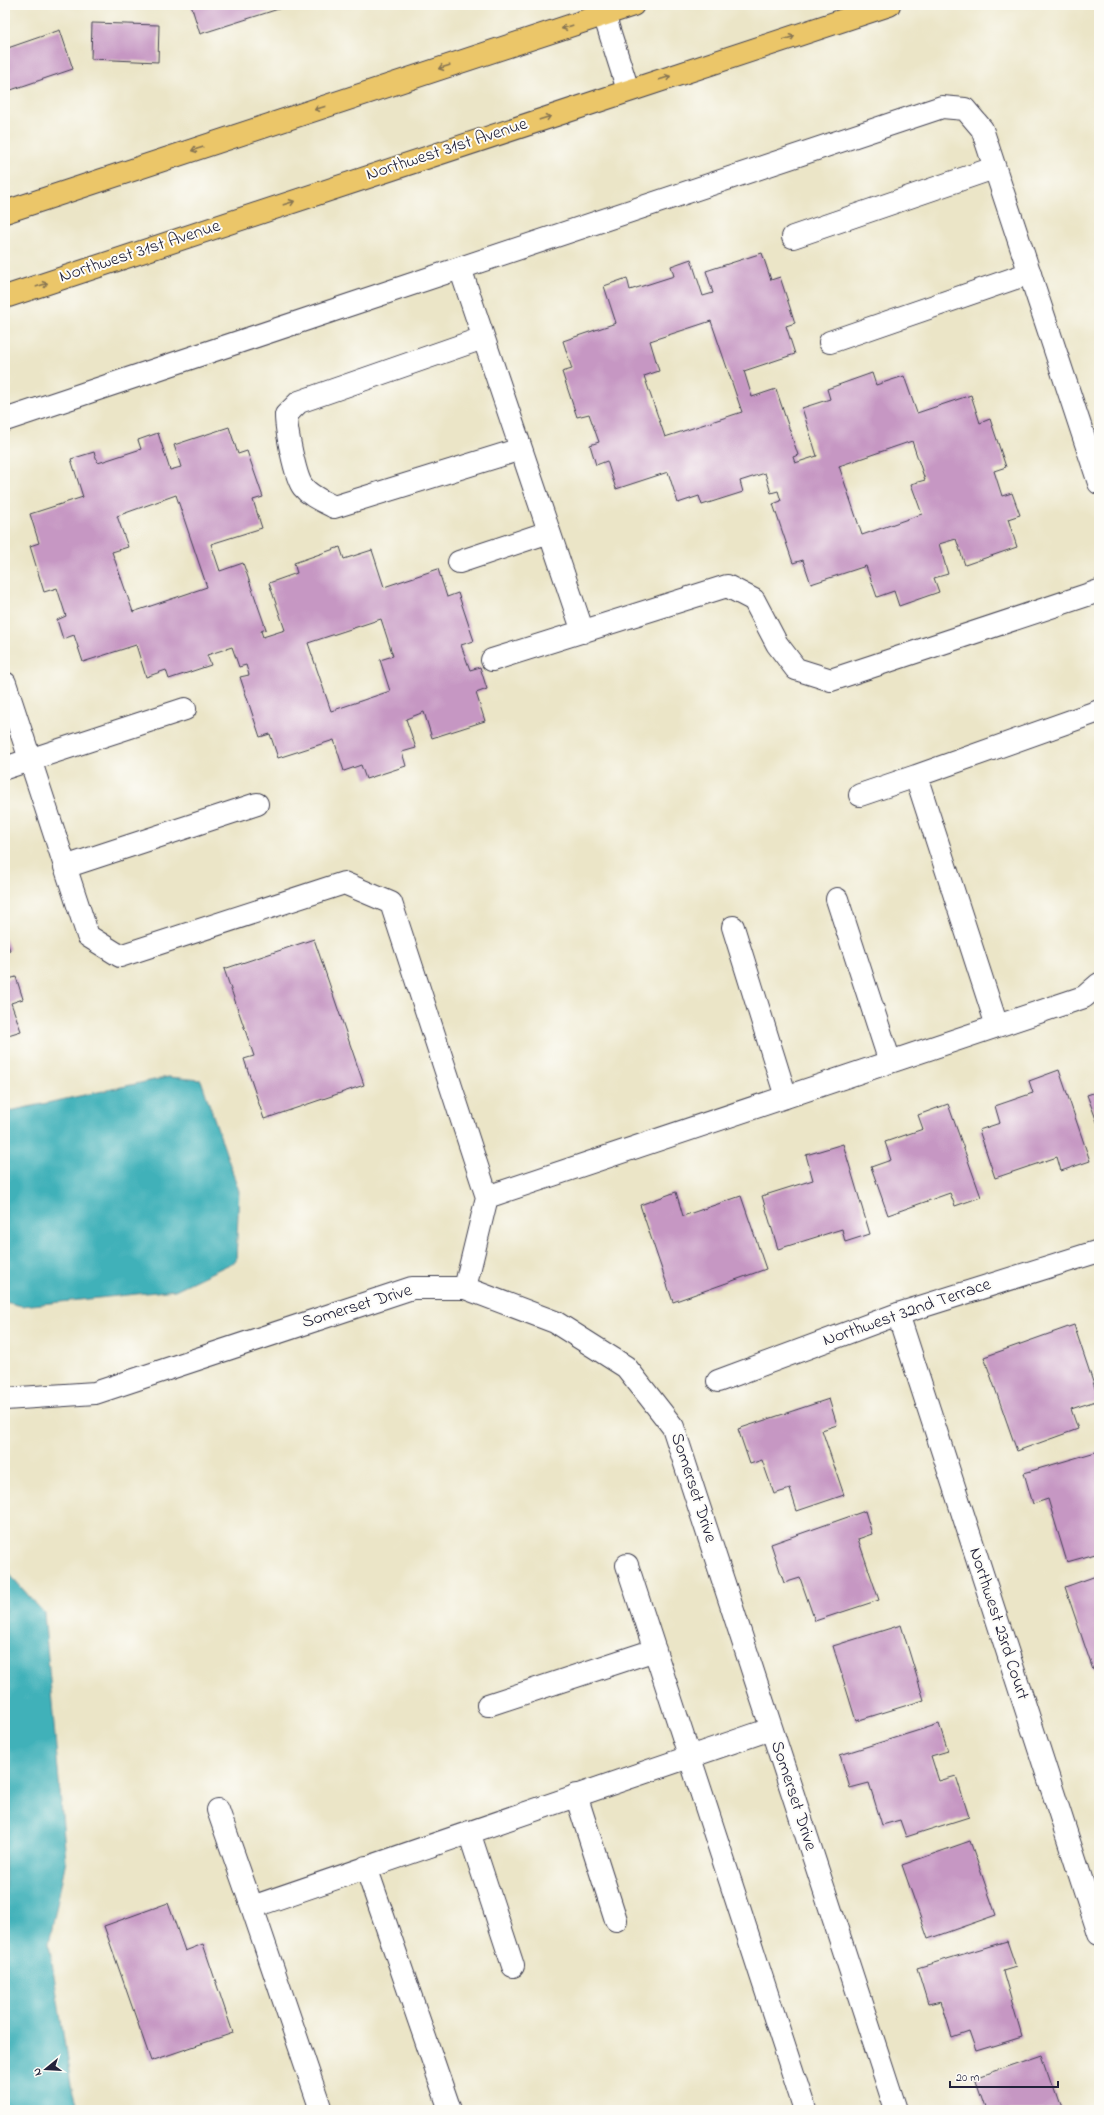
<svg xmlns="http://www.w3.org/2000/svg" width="1104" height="2115" viewBox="0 0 1104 2115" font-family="'Indie Flower',sans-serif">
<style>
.water{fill:#40b1b9;stroke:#316a7a}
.building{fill:#c697c3;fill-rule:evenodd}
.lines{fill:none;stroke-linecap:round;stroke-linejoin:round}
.minor-casing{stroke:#403f50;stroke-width:24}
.major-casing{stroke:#403f50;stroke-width:24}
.minor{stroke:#fff;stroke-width:22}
.major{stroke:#ebc669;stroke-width:22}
.oneway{stroke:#867452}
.labels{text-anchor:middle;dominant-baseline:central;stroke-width:4;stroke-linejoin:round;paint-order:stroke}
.street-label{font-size:18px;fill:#22223b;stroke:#fdfcf7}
</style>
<rect width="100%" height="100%" fill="#fdfcf7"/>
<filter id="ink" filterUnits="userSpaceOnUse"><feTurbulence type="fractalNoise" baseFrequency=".025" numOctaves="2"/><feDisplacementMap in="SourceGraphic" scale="8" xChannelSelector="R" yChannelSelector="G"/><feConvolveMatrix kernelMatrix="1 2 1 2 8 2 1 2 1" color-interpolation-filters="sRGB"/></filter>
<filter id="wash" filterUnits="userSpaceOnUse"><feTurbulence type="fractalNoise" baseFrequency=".012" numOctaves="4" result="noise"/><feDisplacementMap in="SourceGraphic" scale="16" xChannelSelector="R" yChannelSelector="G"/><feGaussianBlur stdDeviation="0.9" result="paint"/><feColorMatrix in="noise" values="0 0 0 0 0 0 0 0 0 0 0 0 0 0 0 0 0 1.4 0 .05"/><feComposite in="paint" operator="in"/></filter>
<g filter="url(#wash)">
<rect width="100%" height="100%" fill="#ebe5c7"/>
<!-- water -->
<path class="water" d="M168,1077L201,1080L239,1191L236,1261L175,1290L22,1306L5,1302V1112Z
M5,1569L44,1613L66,1860L49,1943L71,2085L78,2110H5Z"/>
<g id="blocks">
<!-- building -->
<path class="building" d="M191,5H291L200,34Z
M92,23L159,25L158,62L91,59Z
M60,30L73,69L5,92V49Z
M762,253L771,280L780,277L795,323L786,326L795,354L744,371L752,397L776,389L798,455L793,457L795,463L817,456L802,408L830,399L827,389L872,373L876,385L904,376L917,413L971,395L980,423L990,419L1006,467L994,471L1002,496L1012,493L1020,515L1008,519L1017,547L965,565L956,539L939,544L948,574L934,578L939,592L899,606L894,591L877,597L866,566L811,584L803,560L793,563L773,504L781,501L778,491L771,493L765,473L740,481L743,492L702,505L699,496L678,503L668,472L616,489L607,461L596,465L590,445L599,442L589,414L577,417L562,372L572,369L563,341L616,323L604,286L627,278L630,290L674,276L671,266L691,259L703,296L713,293L706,271ZM711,321L742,412L665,437L644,376L659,371L650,341ZM912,441L925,480L911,484L922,514L862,535L839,466Z
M229,427L238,454L247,451L263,497L253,500L262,528L211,544L220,571L243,563L266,629L261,631L263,637L285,630L269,583L297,573L294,563L340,547L344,559L372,550L384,587L438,569L447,597L458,593L474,641L461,645L470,670L480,667L487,689L476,693L485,721L432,738L424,712L406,719L416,748L402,752L406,766L366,779L361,765L344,771L334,740L278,758L270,734L260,737L240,677L249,675L246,665L239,667L232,647L207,655L211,665L169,679L166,670L146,677L136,645L83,662L74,635L63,639L57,620L66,616L57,588L44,592L30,546L39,543L30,514L83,497L71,459L94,452L98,463L141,449L138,440L158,433L170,470L181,467L174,445ZM176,495L207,587L133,612L112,552L128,547L117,516ZM381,619L393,656L380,660L390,691L331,711L308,643Z
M5,938L10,950L5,952Z
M314,939L364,1085L264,1119L244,1059L254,1056L224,969Z
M16,977L23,999L11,1003L21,1031L5,1036V980Z
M1059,1070L1090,1161L1061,1171L1057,1157L995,1178L979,1130L1000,1123L995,1106L1033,1093L1029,1081Z
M1099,1091V1127L1087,1095Z
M948,1104L981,1197L955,1206L950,1193L888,1215L871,1167L891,1160L885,1142L923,1129L918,1115Z
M843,1144L870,1234L845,1242L842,1229L778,1249L762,1196L813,1180L806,1155Z
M676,1192L683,1216L741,1196L766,1269L673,1302L640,1205Z
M1074,1325L1099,1400L1071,1409L1078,1429L1017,1451L984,1357Z
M829,1399L837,1425L822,1430L844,1495L797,1511L790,1489L774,1494L762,1460L750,1464L738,1429Z
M1099,1451V1553L1067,1562L1048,1499L1033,1504L1024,1473Z
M865,1511L872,1534L858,1539L879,1600L815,1621L800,1578L784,1583L771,1544Z
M1099,1575V1668L1093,1670L1065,1587Z
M901,1625L924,1700L856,1721L833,1646Z
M1099,1692V1701L1096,1693Z
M939,1724L948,1751L931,1756L939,1781L956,1776L969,1817L906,1837L900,1820L882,1825L869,1783L850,1788L840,1755Z
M970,1841L996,1915L928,1939L902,1865Z
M168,1903L185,1951L203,1944L233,2033L151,2061L104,1926Z
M1007,1941L1016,1967L1003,1971L1022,2037L976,2051L969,2031L952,2037L941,2001L928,2004L917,1968Z
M1042,2055L1061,2110H986L975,2078Z"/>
</g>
</g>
<g filter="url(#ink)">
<use href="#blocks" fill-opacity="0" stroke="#403f50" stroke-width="1"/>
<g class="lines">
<!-- minor casing -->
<g class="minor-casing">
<path id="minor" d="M601,5L628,90
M793,237L994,168
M460,268L583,632
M483,338L299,402L286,415C286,429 295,477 303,487C311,497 323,501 334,507L521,449
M830,342L1030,273
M5,420L942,107L965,109L982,129L1099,483
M459,562L549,532
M492,660L727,586L754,600L777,644L796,669L831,680L1099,591
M5,683L88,936L120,956L344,883L391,903L487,1197L465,1288
M5,768L185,709
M860,795L916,776
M65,867L257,804
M837,899L890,1062
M733,927L786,1097
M997,1026L916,776L1099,711
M487,1197L1084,997L1099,984
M898,1314L1099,1934
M718,1381L898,1314L1099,1251
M5,1399L95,1393L412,1288H465L555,1322L626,1367L673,1427L896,2110
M627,1565L805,2110
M488,1705L655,1650
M576,1795L616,1920
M218,1810L252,1907
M469,1832L513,1966
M366,1867L450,2110
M321,2110L252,1907L771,1729"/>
</g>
<!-- major casing -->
<g class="major-casing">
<path id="major" d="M5,212L633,5
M5,297L889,5"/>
</g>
<!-- minor -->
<use href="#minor" class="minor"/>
<!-- major -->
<use href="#major" class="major"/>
</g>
<!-- one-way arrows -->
<defs><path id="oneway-shaft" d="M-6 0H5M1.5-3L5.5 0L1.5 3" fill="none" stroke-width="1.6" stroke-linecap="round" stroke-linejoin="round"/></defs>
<g class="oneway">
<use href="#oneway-shaft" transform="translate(567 27) rotate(162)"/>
<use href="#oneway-shaft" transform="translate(789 38) rotate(-18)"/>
<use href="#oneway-shaft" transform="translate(444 67) rotate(162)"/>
<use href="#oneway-shaft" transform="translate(665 78) rotate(-18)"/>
<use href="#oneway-shaft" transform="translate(320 108) rotate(162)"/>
<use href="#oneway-shaft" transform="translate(545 118) rotate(-18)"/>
<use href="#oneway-shaft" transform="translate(197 149) rotate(162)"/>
<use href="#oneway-shaft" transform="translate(289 203) rotate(-18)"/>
<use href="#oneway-shaft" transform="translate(42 285) rotate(-18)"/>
</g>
</g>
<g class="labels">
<!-- street labels -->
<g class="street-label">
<text transform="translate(447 150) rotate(-18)">Northwest 31st Avenue</text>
<text transform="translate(140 252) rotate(-18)">Northwest 31st Avenue</text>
<text transform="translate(357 1307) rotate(-17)">Somerset Drive</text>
<text transform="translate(907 1313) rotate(-19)">Northwest 32nd Terrace</text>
<text transform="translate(693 1488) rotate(72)">Somerset Drive</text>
<text transform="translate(998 1624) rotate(72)">Northwest 23rd Court</text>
<text transform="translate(793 1796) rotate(72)">Somerset Drive</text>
</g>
</g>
<!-- margin -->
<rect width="1104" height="2115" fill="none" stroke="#fdfcf7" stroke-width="20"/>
<!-- north arrow -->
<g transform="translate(46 2069) rotate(252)" stroke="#fdfcf7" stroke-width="3" paint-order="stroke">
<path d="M0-3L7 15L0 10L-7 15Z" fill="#22223b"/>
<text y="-6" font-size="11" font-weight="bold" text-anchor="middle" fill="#22223b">N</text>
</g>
<!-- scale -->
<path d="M950 2081v6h108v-6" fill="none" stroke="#22223b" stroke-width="2"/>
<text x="956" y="2081" font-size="12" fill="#22223b" stroke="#fdfcf7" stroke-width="3" paint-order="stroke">20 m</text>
</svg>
